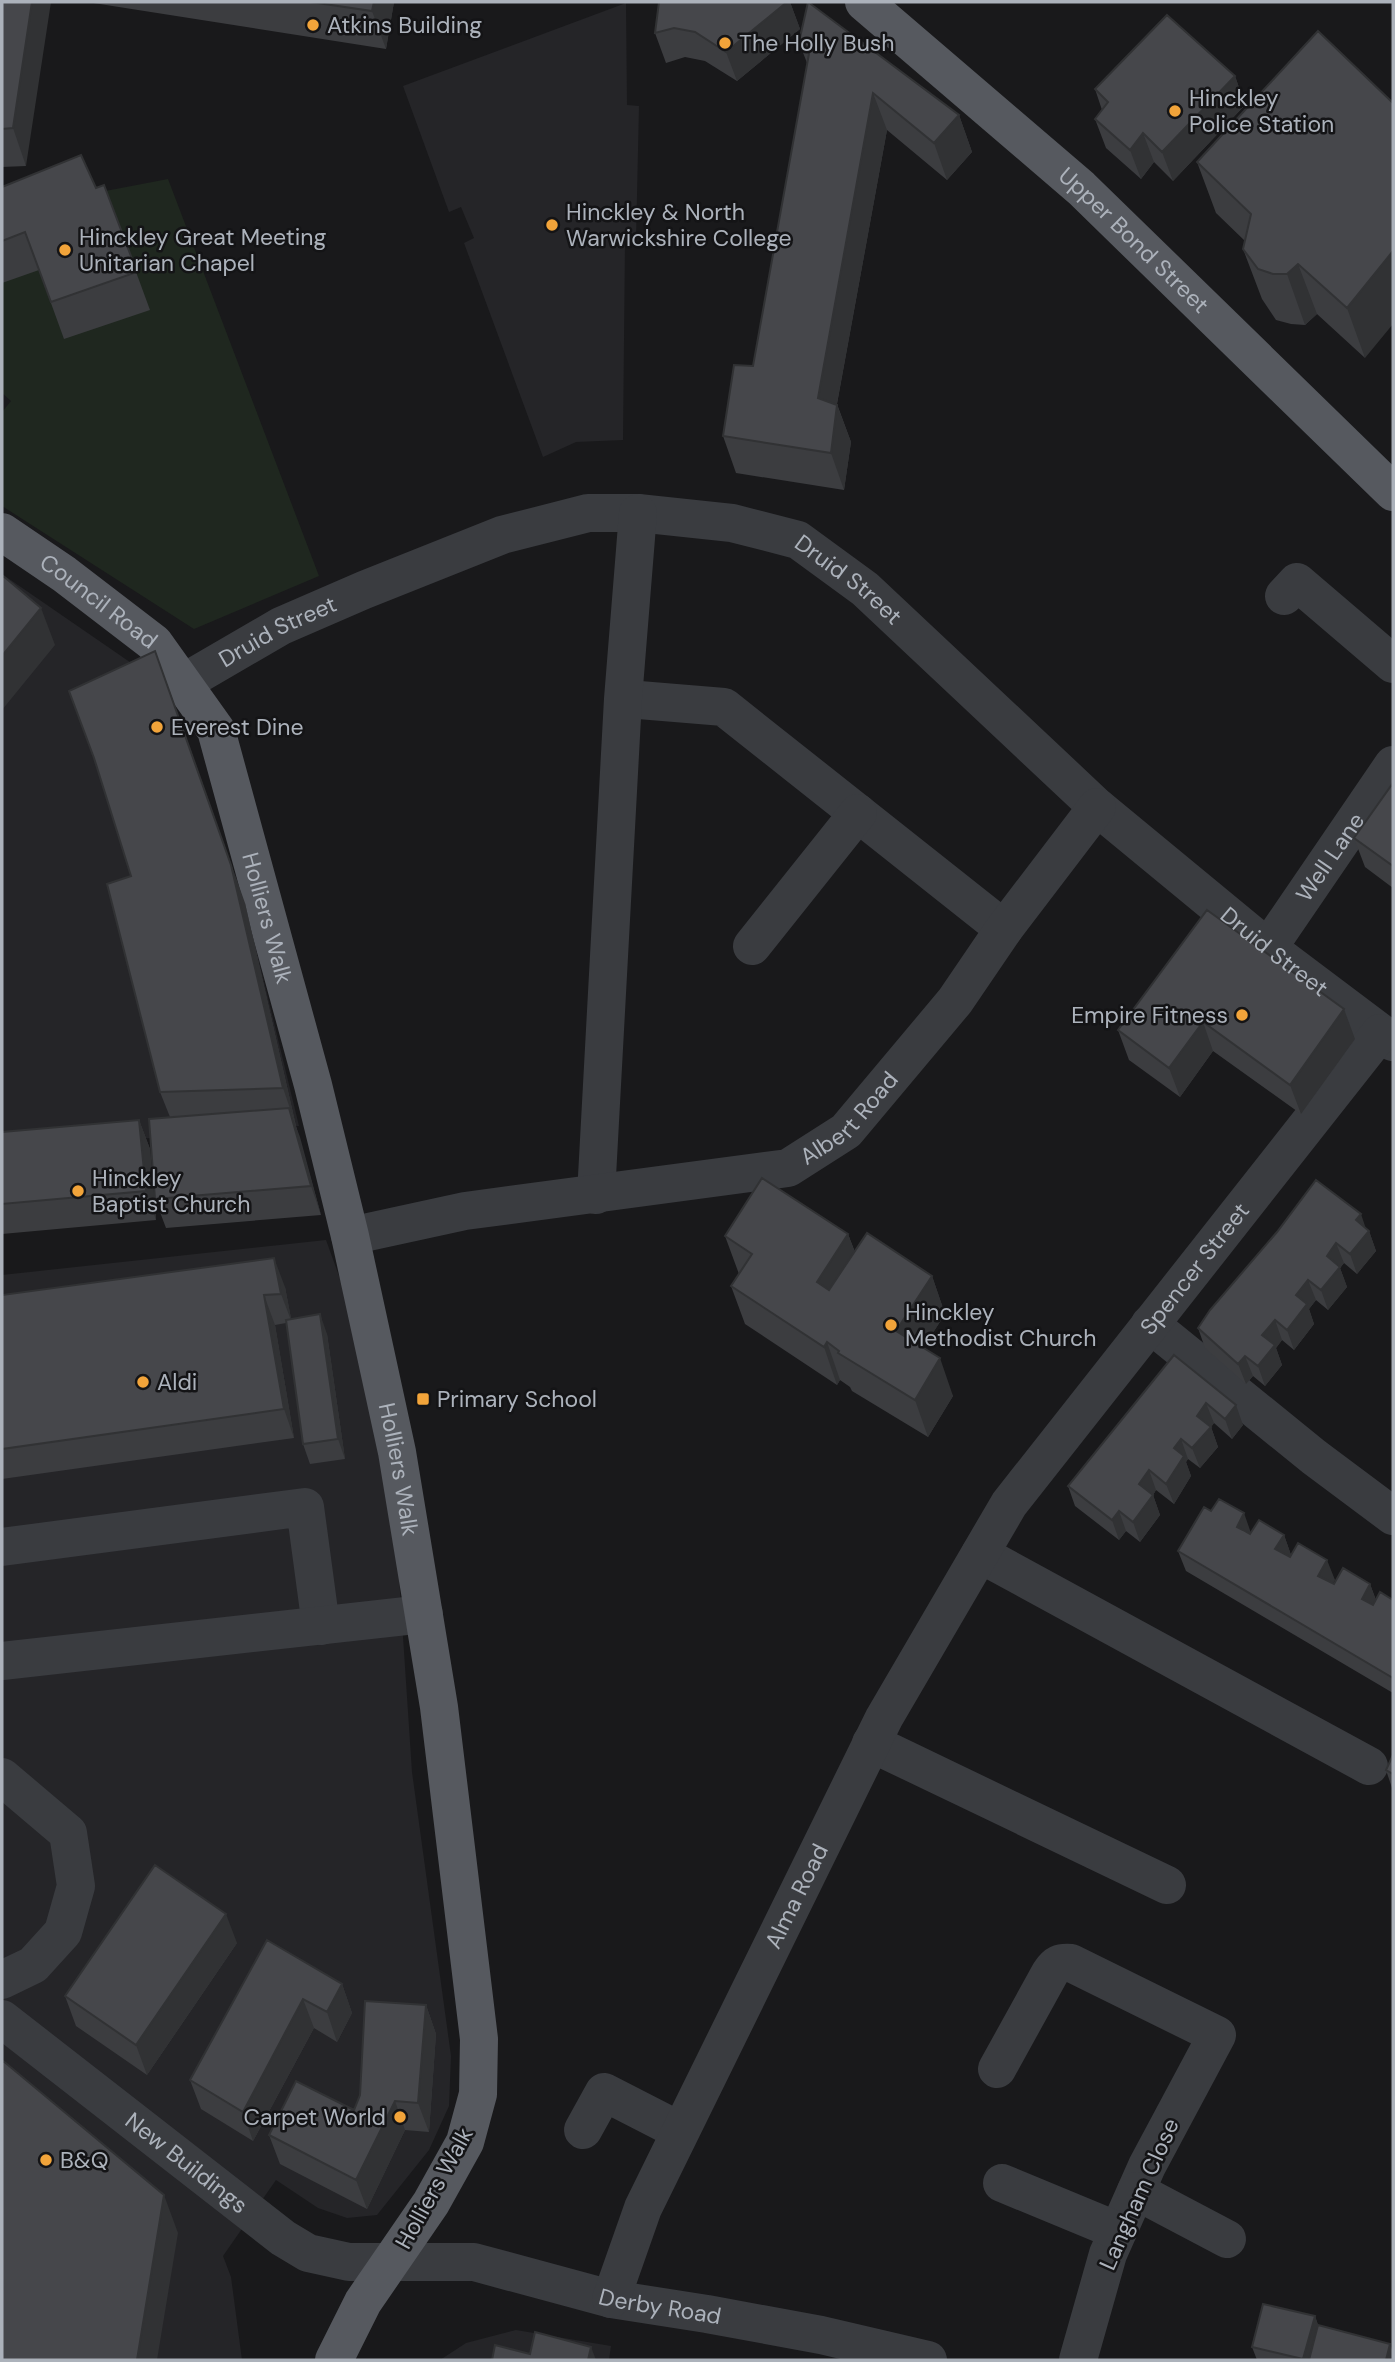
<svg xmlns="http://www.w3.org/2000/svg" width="1395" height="2362" viewBox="0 0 1395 2362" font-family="'DM Sans',sans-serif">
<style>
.built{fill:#252528}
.green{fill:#1f271f}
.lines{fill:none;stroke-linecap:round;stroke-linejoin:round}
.minor{stroke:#3a3c40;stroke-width:38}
.major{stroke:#56595f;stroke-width:38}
.wall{fill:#3c3d40}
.shaded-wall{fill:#313234}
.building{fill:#46474b;stroke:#313234;stroke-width:2}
.poi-dot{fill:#f2a43a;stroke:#141416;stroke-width:2.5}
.labels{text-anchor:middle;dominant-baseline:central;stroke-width:5;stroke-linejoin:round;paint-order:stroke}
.poi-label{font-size:23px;fill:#acb2bb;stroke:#141416;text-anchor:start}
.street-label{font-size:23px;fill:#acb2bb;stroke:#141416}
</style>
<rect width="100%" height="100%" fill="#19191b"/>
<!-- built -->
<path class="built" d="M626,3L627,105L639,106L636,240L625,241L623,440L576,442L543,457L464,243L474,238L461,207L449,212L403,86Z
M2,574L169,689L245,903L299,1126L2,1150Z
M326,1240L388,1411L412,1772L451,2056L449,2106L429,2150L377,2215L347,2218L318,2208L276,2180L223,2256L231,2277L242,2360H2V1275Z
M516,2330L611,2346L609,2360H440L466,2343Z"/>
<!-- green -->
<path class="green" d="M168,179L319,576L194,629L2,506V412L11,401L2,393V230L95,193Z"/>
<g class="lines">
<!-- minor -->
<g class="minor">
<path d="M1284,596L1297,582L1393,664"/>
<path id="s1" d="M183,683L281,626L364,590L502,535L588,513H638L732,523L798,540L865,589L1097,807L1268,948L1393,1042"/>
<path d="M639,700L724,707L1004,929"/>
<path d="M752,946L858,813"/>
<path id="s2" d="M1268,948L1393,765"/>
<path d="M596,1195L623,699L638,513"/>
<path id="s3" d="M350,1236L465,1211L788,1168L846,1131L955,1001L1004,929L1097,807"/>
<path d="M1150,1324L1314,1457L1393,1516"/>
<path d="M2,1547L305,1507L321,1626"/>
<path d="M980,1554L1369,1766"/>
<path d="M2,1661L424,1614"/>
<path d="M871,1743L1167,1885"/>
<path d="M2,1777L68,1833L76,1886L63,1932L33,1965L2,1980"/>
<path id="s4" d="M2,2019L283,2238L308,2253L349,2262H474L611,2299L707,2314L821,2335L928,2360"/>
<path d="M997,2069L1050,1973C1056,1964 1060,1962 1071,1963L1217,2035L1147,2166L1108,2254L1078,2360"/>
<path d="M583,2130L604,2092L680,2131"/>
<path d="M1002,2183L1118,2231"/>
<path d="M1136,2191L1227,2239"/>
<path id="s5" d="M611,2299L643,2208L884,1718L1009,1504L1380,1033"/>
</g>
<!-- major -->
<g class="major">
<path id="s6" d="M864,2L1081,188L1393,492"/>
<path id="s7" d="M2,532L64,574L154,643L216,730L313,1085L350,1236L397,1452L439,1707L479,2039L478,2094L465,2142L431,2203L363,2302L334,2360"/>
</g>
</g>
<!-- wall -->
<path class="wall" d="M2,2L26,166L2,167Z
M87,2H394L386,49Z
M659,2H790L800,29L737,81L705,61L685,57L666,63L655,33Z
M1318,31L1365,358L1317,314L1305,325L1291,324L1276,320L1262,299L1243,249L1245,241L1216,213L1197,162Z
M799,42L959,115L972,152L947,180L887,130L837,404L851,442L844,490L736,473L723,436L753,366L807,63Z
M1235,76L1245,105L1173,181L1154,162L1141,179L1106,148L1095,119L1102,110L1095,89Z
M104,185L150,310L64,339L39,270L2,283V187L96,188Z
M1393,783V888L1365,867L1354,838Z
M245,903L296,1126L321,1215L166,1228L155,1199L170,1117L160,1092Z
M1207,910L1344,1009L1355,1039L1301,1114L1213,1051L1180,1097L1129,1060L1118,1030Z
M139,1120L150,1149L156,1220L2,1234V1132Z
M1366,1228L1369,1231L1376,1251L1357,1274L1344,1263L1340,1268L1347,1287L1328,1310L1316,1300L1309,1309L1314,1324L1294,1350L1282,1340L1276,1348L1282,1365L1265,1386L1253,1376L1246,1384L1205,1348L1198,1328L1277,1232Z
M848,1234L855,1252L932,1276L945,1314L923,1348L953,1396L928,1437L852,1391L850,1387L840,1380L837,1385L745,1324L731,1286L739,1274L725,1236Z
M285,1287L291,1319L327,1334L345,1459L310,1464L303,1444L286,1323L275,1325L294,1438L2,1479V1295Z
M1174,1355L1243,1425L1232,1439L1214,1423L1211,1427L1218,1447L1200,1468L1188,1459L1186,1462L1191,1476L1174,1504L1156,1490L1153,1495L1160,1515L1140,1542L1126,1531L1119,1540L1075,1506L1068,1486Z
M1251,1533L1284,1535L1291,1555L1335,1580L1332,1583L1370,1584L1376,1600H1393V1693L1186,1571L1178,1551Z
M1393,1755V1791L1386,1770Z
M267,1940L342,1984L352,2013L337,2042L314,2028L253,2141L201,2109L190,2080Z
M237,1943L147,2075L76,2026L65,1996Z
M426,2005L436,2034L429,2132L405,2130L367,2209L280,2164L269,2135L354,2110Z
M1315,2316L1318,2325L1393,2360H1257L1252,2347Z"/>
<!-- shaded-wall -->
<path class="shaded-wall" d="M32,2H51L26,166L13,128Z
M374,2H394L386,49L372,11Z
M787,2H790L800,29L737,81L726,52Z
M1235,76L1245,105L1173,181L1162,152Z
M873,93L887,130L831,436L818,398Z
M959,115L972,152L947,180L934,143Z
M1143,133L1154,162L1141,179L1130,150Z
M1393,251V324L1365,358L1347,308Z
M1298,264L1317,314L1305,325L1287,274Z
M837,405L851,442L844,490L831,453Z
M41,608L55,645L2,710V656Z
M169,689L245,903L296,1126L283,1088Z
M1344,1009L1355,1039L1301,1114L1290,1085Z
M1203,1022L1213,1051L1180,1097L1169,1068Z
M289,1108L300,1137L321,1215L311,1186Z
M139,1120L150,1149L156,1220L146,1191Z
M1361,1214L1367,1232L1369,1231L1376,1251L1357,1274L1350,1254L1356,1220Z
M848,1234L862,1272L831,1319L817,1282Z
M1336,1243L1344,1263L1340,1268L1347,1287L1328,1310L1321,1290L1327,1256Z
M274,1258L285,1287L292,1323L281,1294Z
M932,1276L945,1314L910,1369L896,1331Z
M1308,1280L1316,1300L1309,1309L1314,1324L1294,1350L1287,1330L1296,1295Z
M264,1295L275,1325L294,1438L284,1409Z
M320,1314L327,1334L345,1459L338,1439Z
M1275,1320L1282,1340L1276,1348L1282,1365L1265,1386L1258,1366L1262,1335Z
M827,1342L840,1380L837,1385L824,1347Z
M1245,1356L1253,1376L1246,1384L1238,1364Z
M940,1358L953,1396L928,1437L915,1400Z
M1206,1403L1214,1423L1211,1427L1218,1447L1200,1468L1192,1448L1197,1416Z
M1236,1405L1243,1425L1232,1439L1225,1419Z
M1181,1439L1188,1459L1186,1462L1191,1476L1174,1504L1166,1484L1174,1448Z
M1149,1470L1156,1490L1153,1495L1160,1515L1140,1542L1133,1522L1139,1484Z
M1119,1511L1126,1531L1119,1540L1112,1520Z
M1244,1513L1251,1533L1244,1547L1237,1527Z
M1284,1535L1291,1555L1282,1570L1275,1549Z
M1327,1560L1335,1580L1325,1596L1318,1576Z
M1370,1584L1377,1604L1369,1619L1362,1599Z
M226,1914L237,1943L147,2075L136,2045Z
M342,1984L352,2013L337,2042L327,2012Z
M303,1999L314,2028L253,2141L243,2112Z
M426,2005L436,2034L429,2132L418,2103Z
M395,2101L405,2130L367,2209L356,2180Z
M164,2195L178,2233L157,2360H137Z
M1315,2316L1325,2345L1321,2360H1303Z
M1390,2344L1393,2352V2360H1386Z
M591,2347L596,2360H588Z"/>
<!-- building -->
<path class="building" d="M2,2H32L13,128L2,129Z
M311,2H374L372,11Z
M659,2H787L726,52L695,32L674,28L655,33Z
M808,2L959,115L934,143L873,93L818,398L837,405L831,453L723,436L734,365L753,366L810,48L799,42Z
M1167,15L1235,76L1162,152L1143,133L1130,150L1095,119L1108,102L1095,89Z
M1318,31L1393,103V251L1347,308L1298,264L1287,274H1273L1258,269L1243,249L1251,214L1197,162Z
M81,155L96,188L104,185L137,272L51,302L25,232L2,241V187Z
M2,575L41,608L2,656Z
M155,651L231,865L283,1088L160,1092L107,884L131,876L94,758L69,691Z
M1393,783V866L1354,838Z
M1207,910L1344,1009L1290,1085L1203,1022L1169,1068L1118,1030Z
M289,1108L311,1186L155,1199L149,1119Z
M139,1120L146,1191L2,1204V1132Z
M762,1178L848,1234L817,1282L829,1290L867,1233L932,1276L896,1331L940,1358L915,1400L838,1353L839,1351L827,1342L824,1347L731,1286L752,1254L725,1236Z
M1316,1180L1361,1214L1356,1220L1369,1231L1350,1254L1336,1243L1331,1250L1327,1256L1340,1267L1321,1290L1308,1280L1296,1295L1307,1304L1287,1330L1275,1320L1262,1335L1275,1345L1258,1366L1245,1356L1238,1364L1198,1328L1210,1310L1277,1232Z
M274,1258L281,1294L264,1295L284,1409L2,1449V1295Z
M320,1314L338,1439L303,1444L286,1320Z
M1174,1355L1236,1405L1225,1419L1206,1403L1197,1416L1211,1427L1192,1448L1181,1439L1177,1444L1174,1448L1184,1456L1166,1484L1149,1470L1139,1484L1153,1495L1133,1522L1119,1511L1112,1520L1068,1486Z
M1219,1499L1244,1513L1237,1527L1243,1530L1250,1534L1259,1520L1284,1535L1275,1549L1290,1557L1298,1543L1327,1560L1318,1576L1334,1584L1343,1568L1370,1584L1362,1599L1373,1605L1380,1592L1393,1600V1678L1178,1551L1204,1507L1211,1511Z
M1393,1755V1774L1386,1770Z
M155,1865L226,1914L136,2045L65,1996Z
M267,1940L342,1984L327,2012L303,1999L243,2112L190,2080Z
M365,2001L426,2005L418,2103L395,2101L356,2180L269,2135L296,2081L354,2110L360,2095Z
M2,2060L164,2195L137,2360H2Z
M1263,2304L1315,2316L1303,2359L1252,2347Z
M1318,2325L1390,2344L1386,2360H1309Z
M535,2332L591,2347L588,2360H492L495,2345L530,2354Z"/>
<!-- markers -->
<g class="poi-dot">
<circle cx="313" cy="25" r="7"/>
<circle cx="725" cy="43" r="7"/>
<circle cx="1175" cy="111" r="7"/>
<circle cx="552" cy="225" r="7"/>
<circle cx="65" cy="250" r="7"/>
<circle cx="157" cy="727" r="7"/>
<circle cx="1242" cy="1015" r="7"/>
<circle cx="78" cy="1191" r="7"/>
<circle cx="891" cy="1325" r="7"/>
<circle cx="143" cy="1382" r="7"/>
<rect x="416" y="1392" width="14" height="14" rx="3.5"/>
<circle cx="400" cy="2117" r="7"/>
<circle cx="46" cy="2160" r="7"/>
</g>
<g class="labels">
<!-- poi labels -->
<g class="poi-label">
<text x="327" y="25">Atkins Building</text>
<text x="739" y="43">The Holly Bush</text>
<text x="1189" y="98">Hinckley<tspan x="1189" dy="26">Police Station</tspan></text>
<text x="566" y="212">Hinckley &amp; North<tspan x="566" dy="26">Warwickshire College</tspan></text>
<text x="79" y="237">Hinckley Great Meeting<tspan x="79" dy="26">Unitarian Chapel</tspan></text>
<text x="171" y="727">Everest Dine</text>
<text x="1228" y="1015" text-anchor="end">Empire Fitness</text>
<text x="92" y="1178">Hinckley<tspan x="92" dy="26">Baptist Church</tspan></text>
<text x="905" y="1312">Hinckley<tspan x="905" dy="26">Methodist Church</tspan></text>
<text x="157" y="1382">Aldi</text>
<text x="437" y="1399">Primary School</text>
<text x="386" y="2117" text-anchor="end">Carpet World</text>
<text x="60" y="2160">B&amp;Q</text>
</g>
<!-- street labels -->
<g class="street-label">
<text stroke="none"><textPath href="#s6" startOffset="360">Upper Bond Street</textPath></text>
<text stroke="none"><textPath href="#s1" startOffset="718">Druid Street</textPath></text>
<text stroke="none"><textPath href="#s7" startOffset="119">Council Road</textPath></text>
<text stroke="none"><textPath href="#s1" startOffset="108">Druid Street</textPath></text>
<text stroke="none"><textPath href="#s2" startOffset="110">Well Lane</textPath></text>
<text stroke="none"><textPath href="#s7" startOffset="490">Holliers Walk</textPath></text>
<text stroke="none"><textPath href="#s1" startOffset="1284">Druid Street</textPath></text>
<text stroke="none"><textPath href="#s3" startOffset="523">Albert Road</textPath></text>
<text stroke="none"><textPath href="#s5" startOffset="1190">Spencer Street</textPath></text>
<text stroke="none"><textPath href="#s7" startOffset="1057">Holliers Walk</textPath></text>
<text stroke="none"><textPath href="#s5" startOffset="444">Alma Road</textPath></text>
<text stroke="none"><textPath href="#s4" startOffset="234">New Buildings</textPath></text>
<text transform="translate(434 2188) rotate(-61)">Holliers Walk</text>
<text transform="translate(1139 2194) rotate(-66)">Langham Close</text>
<text stroke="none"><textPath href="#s4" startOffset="744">Derby Road</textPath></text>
</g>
</g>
<!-- border -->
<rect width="1395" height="2362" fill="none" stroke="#acb2bb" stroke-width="7"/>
</svg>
